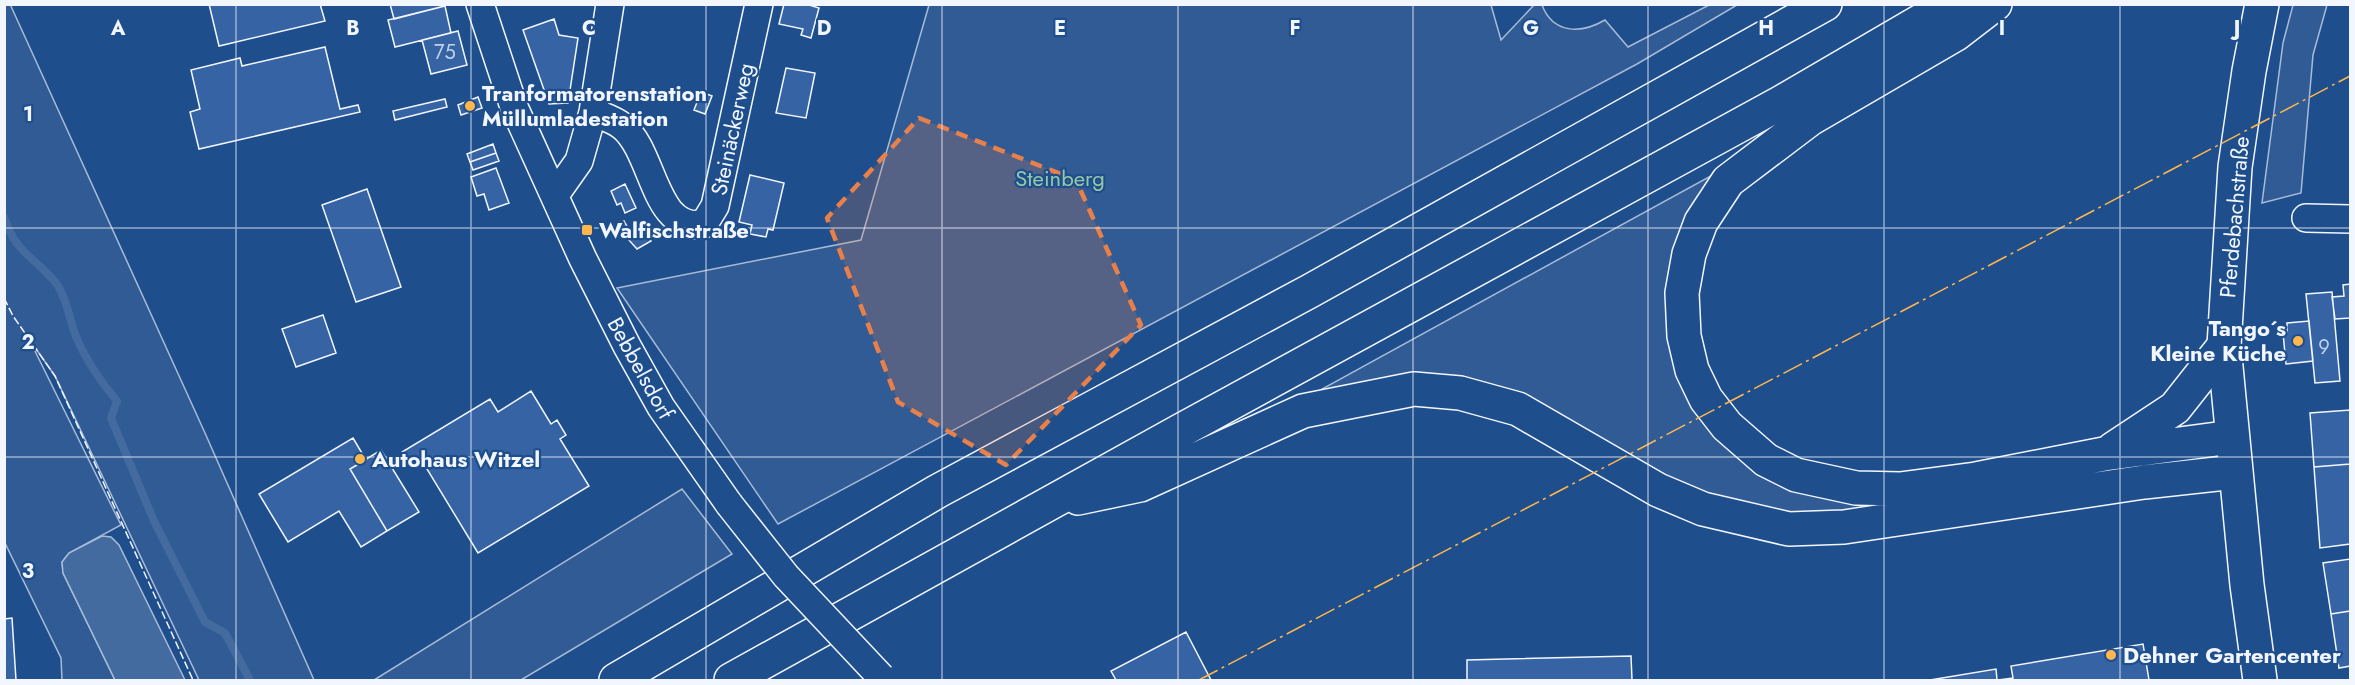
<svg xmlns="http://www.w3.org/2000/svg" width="2355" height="685" viewBox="0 0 2355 685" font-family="Jost,sans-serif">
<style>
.green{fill:#305b95;stroke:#a8bbd7;stroke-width:1.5}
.water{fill:#446ba0;stroke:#a8bbd7;stroke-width:1.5}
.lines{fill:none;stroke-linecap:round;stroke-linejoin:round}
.stream{stroke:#446ba0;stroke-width:8}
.building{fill:#3563a3;stroke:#f2f6ff;stroke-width:1.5}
.minor-casing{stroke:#f2f6ff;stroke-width:30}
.major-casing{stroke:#f2f6ff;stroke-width:36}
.highway-casing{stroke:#f2f6ff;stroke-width:36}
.minor{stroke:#1f4e8c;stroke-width:27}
.major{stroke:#1f4e8c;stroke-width:33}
.highway{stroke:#1f4e8c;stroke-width:33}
.minor-bridge-casing{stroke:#f2f6ff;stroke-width:30;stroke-linecap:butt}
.minor-bridge{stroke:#1f4e8c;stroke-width:27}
.fence{stroke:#f2f6ff;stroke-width:1.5;stroke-dasharray:8 3;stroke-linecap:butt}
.power{stroke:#ffb74d;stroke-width:1.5;stroke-dasharray:21 4.5 3 4.5;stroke-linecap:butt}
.marked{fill:#ea8049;fill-opacity:0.2;stroke:#ea8049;stroke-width:4.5;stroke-dasharray:12 8;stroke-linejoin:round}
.grid{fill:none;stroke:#f2f6ff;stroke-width:1.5;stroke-opacity:0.55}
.poi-dot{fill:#ffb74d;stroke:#1f4e8c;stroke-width:2}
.labels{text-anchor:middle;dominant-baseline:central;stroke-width:4.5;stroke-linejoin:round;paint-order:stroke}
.number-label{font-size:20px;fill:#c3d1e8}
.poi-label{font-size:22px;font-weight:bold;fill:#f2f6ff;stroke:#1f4e8c;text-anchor:start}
.street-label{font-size:22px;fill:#f2f6ff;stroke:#1f4e8c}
.park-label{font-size:22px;fill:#97c8a6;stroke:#1f4e8c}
.grid-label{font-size:20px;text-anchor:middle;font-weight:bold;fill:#f2f6ff;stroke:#1f4e8c;stroke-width:4.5;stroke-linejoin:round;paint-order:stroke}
</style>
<rect width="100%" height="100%" fill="#1f4e8c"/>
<!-- green -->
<path class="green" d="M10,4L205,433L314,680H199L55,376L29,339L121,525L69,553L62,562L63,573L115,680H62L61,658L5,543L4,5Z
M929,5H1491L1501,40L1534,5H1542C1553,34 1581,34 1605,20L1628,47L1709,5H1737L1637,64L778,524L617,288L861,240Z
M2293,5H2327L2313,55L2301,193L2262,203L2283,43Z
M1718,172L1695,221L1683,368L1793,482L2124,464L2126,474L1789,519L1704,501L1521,403L1324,396L1322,389Z
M682,489L732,554L521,680H374Z"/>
<!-- water -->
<path class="water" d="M102,536L111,537L119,545L185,680H115L63,573L62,562L69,553Z"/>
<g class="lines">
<!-- stream -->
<path class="stream" d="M4,217C16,254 34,256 55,282C66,294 70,323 77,339C87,362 101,382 117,401L111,418L154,521L205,622L225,633L250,680"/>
</g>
<!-- building -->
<path class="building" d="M209,4H320L325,21L219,46Z
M390,4H444L445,6L394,19Z
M784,4H806L819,8L811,38L801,35L803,29L779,24Z
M445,6L451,33L395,47L388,20Z
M554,19L559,35L578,38L568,103L549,104L523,30Z
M458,31L467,65L431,74L422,40Z
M325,47L340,109L358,105L360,112L199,149L190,112L200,109L191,70L240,58L242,66Z
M786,68L815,73L806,118L776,113Z
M701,92L712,96L705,114L694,110Z
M478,97L482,108L461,115L458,105Z
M445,99L447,107L395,120L393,111Z
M493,144L496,153L470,162L467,154Z
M496,153L499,161L473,170L470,162Z
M496,168L509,203L489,210L484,194L477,196L471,177Z
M750,175L784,183L773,230L768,229L766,237L750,234L752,225L739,222Z
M625,184L636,208L625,213L621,203L617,205L611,191Z
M367,189L401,287L356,302L322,205Z
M624,221L629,230L616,238L611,228Z
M636,227L639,232L643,230L651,241L637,249L628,239L631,237L627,232Z
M2350,284V318L2335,319L2332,297L2344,296L2343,285Z
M2332,292L2340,381L2315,383L2306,294Z
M323,315L336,353L296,367L282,329Z
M2309,321L2313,361L2286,364L2283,333L2287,332V323Z
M531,391L551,424L557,420L566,435L560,439L589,486L478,553L421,459L410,466L402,452L490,399L498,412Z
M2350,410V464L2314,467L2310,413Z
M353,438L366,460L350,469L387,531L361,547L339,511L288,542L259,494Z
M381,450L419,512L387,531L350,469Z
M2350,464V544L2320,548L2314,467Z
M2350,559V611L2331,614L2323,563Z
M2350,611V666L2339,668L2331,614Z
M12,618L16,680H4V619Z
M1186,632L1211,680H1116L1111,671Z
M2143,644L2149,680H1998L2013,678L2011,666Z
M1631,656L1632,680H1467V660Z
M1996,669L1997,680H1930Z"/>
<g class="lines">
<!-- minor casing -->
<g class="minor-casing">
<path id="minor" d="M480,4L514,107L583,259L627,346L661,407L729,504
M593,112C602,116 615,120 622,126C655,152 653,233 704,224L715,206L759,4
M555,195L579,161L593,112L610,4
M2306,218L2350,219"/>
</g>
<!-- major casing -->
<g class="major-casing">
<path id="major" d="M2260,680L2247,585L2224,346L2235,167L2249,71L2262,4"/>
</g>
<!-- highway casing -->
<g class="highway-casing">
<path id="highway" d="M1995,4L1956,34L1810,119L1728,181L1701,222L1689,254L1682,293L1684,336L1692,370L1706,399L1727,426L1766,460L1796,475L1856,488L1900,489L1976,479L2104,454L2232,437
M2113,449L2175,408L2224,346
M1078,498L1140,485L1303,411L1414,389L1460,393L1518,409L1658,490L1703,509L1789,529L1844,527L2144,482L2235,472
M616,680L938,491L1310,291L1825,4
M731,680L1180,431L1782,102L1950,4"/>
</g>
<!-- minor -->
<use href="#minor" class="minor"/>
<!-- major -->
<use href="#major" class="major"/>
<!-- highway -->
<use href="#highway" class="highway"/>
<!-- minor-bridge casing -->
<g class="minor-bridge-casing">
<path id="minor-bridge" d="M729,504L786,576L881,677"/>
</g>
<!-- minor-bridge -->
<use href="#minor-bridge" class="minor-bridge"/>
<!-- fence -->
<path class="fence" d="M4,298L13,316L55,376L193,680"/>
<!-- power -->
<path class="power" d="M1199,680L2350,76"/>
</g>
<!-- marked area -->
<path class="marked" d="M919,118L1076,180L1141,325L1006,465L898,402L827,218Z"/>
<!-- grid -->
<path class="grid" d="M236,4V680M471,4V680M706,4V680M942,4V680M1178,4V680M1413,4V680M1648,4V680M1884,4V680M2120,4V680M4,228H2350M4,457H2350"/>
<!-- markers -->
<g class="poi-dot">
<circle cx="470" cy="106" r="6"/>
<rect x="581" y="224" width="12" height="12" rx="3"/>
<circle cx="2298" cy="341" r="6"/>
<circle cx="360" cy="459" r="6"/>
<circle cx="2111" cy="655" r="6"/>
</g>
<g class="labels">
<!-- number labels -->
<g class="number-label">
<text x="445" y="52">75</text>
<text x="2324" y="347">9</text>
</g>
<!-- poi labels -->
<g class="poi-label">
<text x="482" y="93">Tranformatorenstation<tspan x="482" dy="25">Müllumladestation</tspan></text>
<text x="599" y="230">Walfischstraße</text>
<text x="2286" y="328" text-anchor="end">Tango´s<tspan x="2286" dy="25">Kleine Küche</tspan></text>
<text x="372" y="459">Autohaus Witzel</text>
<text x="2123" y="655">Dehner Gartencenter</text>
</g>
<!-- street labels -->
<g class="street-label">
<text transform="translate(732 129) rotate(-78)">Steinäckerweg</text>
<text transform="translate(2234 217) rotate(-85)">Pferdebachstraße</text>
<text transform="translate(641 368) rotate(61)">Bebbelsdorf</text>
</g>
<!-- park labels -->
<g class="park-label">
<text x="1060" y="178">Steinberg</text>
</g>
</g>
<g class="grid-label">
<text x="118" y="35">A</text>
<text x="353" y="35">B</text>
<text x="589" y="35">C</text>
<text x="824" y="35">D</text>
<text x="1060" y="35">E</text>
<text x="1295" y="35">F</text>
<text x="1531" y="35">G</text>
<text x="1766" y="35">H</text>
<text x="2002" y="35">I</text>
<text x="2237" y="35">J</text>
<text x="28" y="121">1</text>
<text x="28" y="349">2</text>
<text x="28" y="578">3</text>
</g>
<!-- border -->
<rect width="2355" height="685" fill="none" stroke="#f2f6ff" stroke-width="12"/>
</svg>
